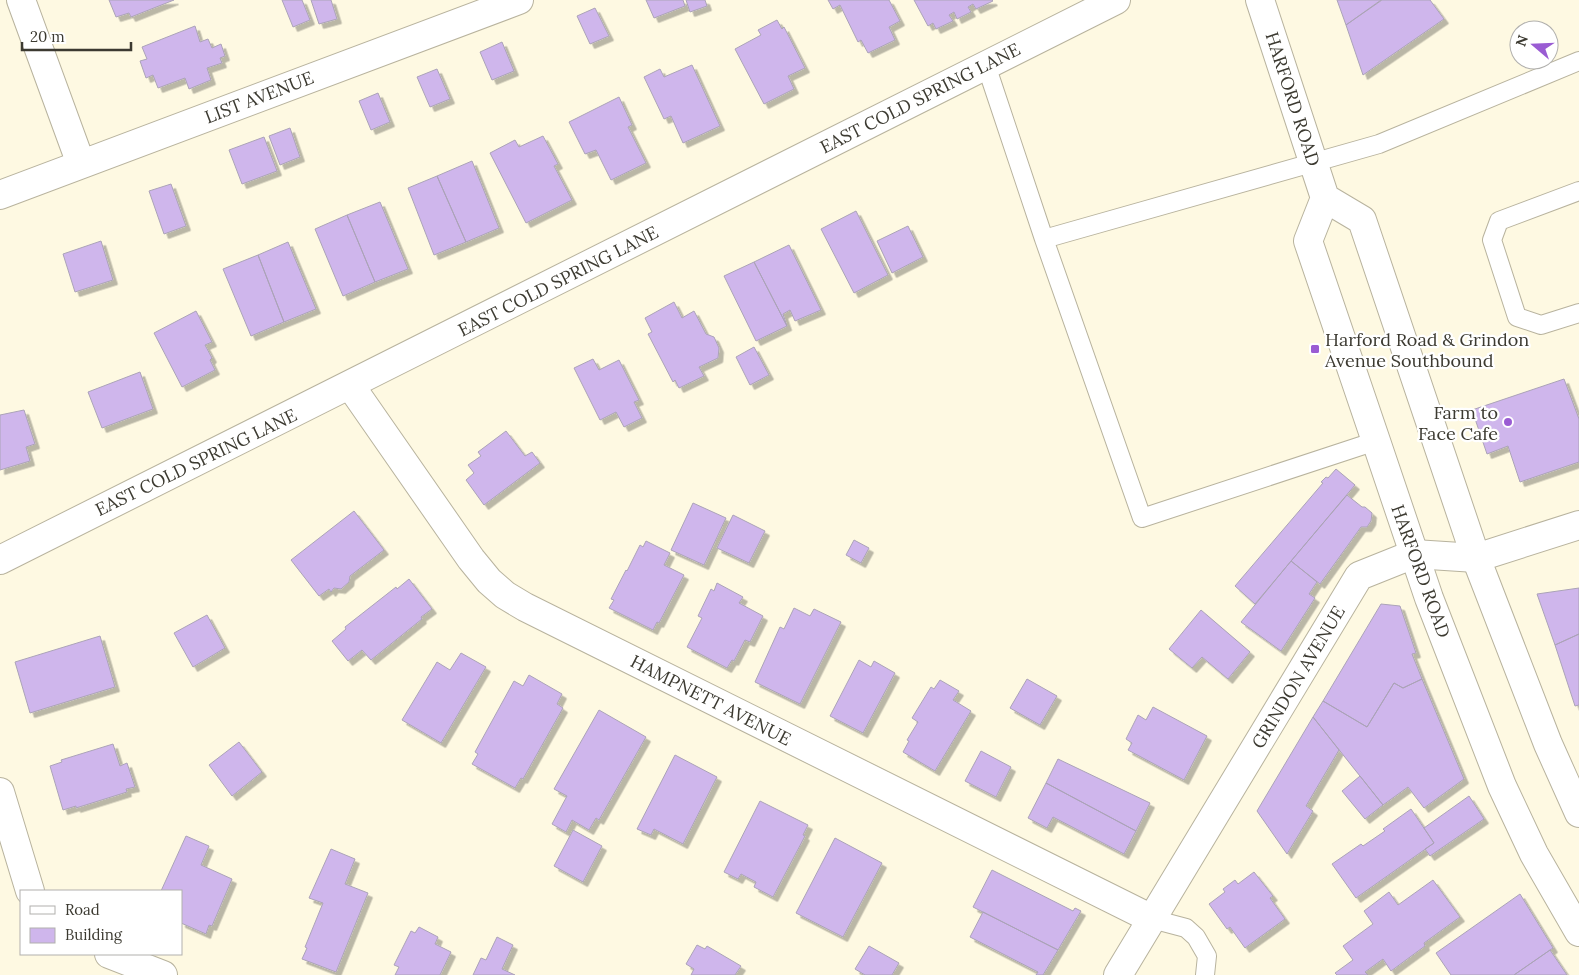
<svg xmlns="http://www.w3.org/2000/svg" width="1579" height="975" viewBox="0 0 1579 975" font-family="Lora,serif">
<style>
.building{fill:#cfb6ec;stroke:#aba3b7;filter:url(#shadow)}
.lines{fill:none;stroke-linecap:round;stroke-linejoin:round}
.lane-casing{stroke:#b8b39e;stroke-width:20}
.street-casing{stroke:#b8b39e;stroke-width:30}
.primary-casing{stroke:#b8b39e;stroke-width:30}
.lane{stroke:#fff;stroke-width:18}
.street{stroke:#fff;stroke-width:28}
.primary{stroke:#fff;stroke-width:28}
.poi-dot{fill:#9a5cd3;stroke:#fff;stroke-width:2}
.labels{text-anchor:middle;dominant-baseline:central;stroke-width:4.5;stroke-linejoin:round;paint-order:stroke}
.street-label{font-size:18px;fill:#3c3a31;stroke:#fff}
.poi-label{font-size:18px;fill:#3c3a31;stroke:#fff;text-anchor:start}
</style>
<defs>
<filter id="shadow"><feDropShadow dx="4.5" dy="4.5" stdDeviation="0" flood-color="#0004"/></filter>
</defs>
<rect width="100%" height="100%" fill="#fef9e2"/>
<!-- building -->
<path class="building" d="M109,0H174L131,17L129,13L116,17Z
M282,0H302L310,20L293,27Z
M311,0H331L337,19L319,24Z
M646,0H683L685,6L654,18Z
M686,0H705L707,6L690,12Z
M828,0H889L900,21L889,27L895,40L868,53L861,40L858,42L840,5L833,9Z
M914,0H992L993,1L976,9L973,4L968,7L971,12L957,19L954,12L949,15L953,21L936,29L933,23L928,26Z
M1337,0H1381L1346,25Z
M1382,0H1430L1444,19L1363,75L1346,25Z
M595,8L609,36L590,44L577,16Z
M777,20L782,29L784,27L805,68L788,76L794,89L764,104L735,49L761,35L758,30Z
M195,26L200,42L208,39L212,48L221,44L225,56L220,58L222,63L207,68L211,80L189,89L185,78L158,88L153,75L146,78L140,61L147,59L142,47Z
M502,42L514,71L492,80L480,52Z
M692,65L720,126L683,143L671,116L664,119L644,77L660,69L664,77Z
M437,69L450,99L430,107L417,77Z
M378,93L390,122L371,130L359,101Z
M619,97L632,125L628,127L646,163L611,180L596,150L585,154L569,122Z
M290,128L300,157L280,165L269,136Z
M543,136L558,164L554,166L572,200L526,223L490,153L515,140L519,147Z
M264,137L277,171L242,184L229,150Z
M472,161L499,228L466,242L437,176Z
M437,176L466,242L434,255L408,188Z
M171,184L186,226L164,234L149,191Z
M380,202L408,269L375,282L347,215Z
M856,211L888,275L854,293L821,229Z
M347,215L375,282L343,296L315,229Z
M908,226L923,257L892,273L877,241Z
M101,241L113,280L75,292L63,254Z
M288,242L316,309L284,322L258,255Z
M789,245L821,310L795,321L790,310L783,314L787,326L754,262Z
M258,255L284,322L251,336L223,269Z
M754,262L787,326L756,341L724,276Z
M674,302L682,318L694,311L706,334L714,337L719,348L718,358L699,367L704,376L679,388L675,380L673,382L648,334L652,332L645,318Z
M196,311L212,342L205,345L212,358L210,360L215,370L182,387L154,333Z
M754,347L769,375L750,385L736,357Z
M593,359L599,370L619,360L639,400L634,402L642,418L624,427L616,412L600,420L574,368Z
M140,372L153,409L102,428L88,392Z
M1564,379L1579,419V462L1520,482L1508,446L1487,454L1472,410Z
M24,410L35,444L26,447L30,461L0,470V415Z
M506,431L525,456L532,452L540,463L484,505L466,480L474,473L468,465L481,456L478,452Z
M1336,469L1355,485L1255,604L1235,586L1323,483L1321,482L1326,477L1328,478Z
M1347,495L1362,507H1365L1372,513L1371,521L1367,527H1361L1320,584L1291,561Z
M693,503L726,518L704,565L671,550Z
M354,511L384,550L350,576L349,582L341,589L334,588L331,592L329,589L319,596L291,560Z
M733,515L765,531L749,563L717,548Z
M854,540L869,548L861,563L846,555Z
M646,541L670,553L664,565L684,575L659,623L657,622L653,630L609,608L614,600L611,599L626,570L627,571L640,545L643,547Z
M1291,561L1317,582L1309,594L1315,598L1281,651L1241,622Z
M409,579L432,609L421,617L422,619L371,660L362,650L348,661L332,641L346,629L345,627L396,587L397,589Z
M717,583L743,597L739,603L763,616L750,642L745,640L734,661L732,660L727,668L687,647L702,618L698,616L711,589L714,591Z
M1579,588V634L1555,645L1537,594Z
M1381,604L1400,606L1416,653L1412,654L1422,679L1403,688L1394,683L1367,727L1323,701Z
M794,608L810,616L814,609L841,622L800,704L755,682L780,627L784,629Z
M1201,610L1250,652L1228,679L1202,657L1192,668L1169,649Z
M207,615L225,648L193,667L174,633Z
M1579,634V705L1575,706L1555,645Z
M100,636L115,687L30,713L15,662Z
M461,653L486,667L441,743L402,720L437,662L450,670Z
M859,660L871,667L874,661L895,673L863,733L830,716Z
M529,675L562,694L557,704L563,708L523,779L521,778L515,788L472,764L478,754L475,752L514,681L523,686Z
M1027,679L1057,696L1040,725L1010,708Z
M1422,679L1464,779L1424,808L1408,787L1383,805L1313,717L1323,701L1367,727L1394,683L1403,688Z
M940,680L959,691L953,700L971,711L935,771L903,752L909,741L907,740L918,722L912,718L931,687L934,689Z
M1153,707L1207,736L1184,780L1128,750L1132,743L1126,739L1138,715L1146,720Z
M599,710L646,737L599,820L596,818L589,830L572,820L566,832L552,824L567,796L554,789Z
M1313,717L1339,750L1306,806L1313,811L1287,854L1257,811Z
M239,742L262,772L232,796L209,765Z
M113,744L120,766L127,763L135,787L126,789L127,792L76,808V806L63,810L50,766L62,762L61,760Z
M981,751L1011,767L996,797L965,781Z
M675,755L717,777L683,844L654,829L651,835L637,829Z
M1058,759L1150,803L1136,831L1046,783Z
M1360,776L1383,805L1365,819L1342,791Z
M1046,783L1136,831L1124,854L1053,817L1047,828L1028,818Z
M1469,796L1484,819L1430,856L1425,849L1434,843L1424,828Z
M760,801L808,825L803,835L805,836L773,897L754,887L756,882L741,874L738,879L724,872Z
M1411,809L1434,843L1356,898L1332,864L1361,844L1363,846L1385,831L1383,829Z
M573,830L602,846L583,882L554,866Z
M186,836L209,846L201,865L232,879L212,926L209,925L206,934L181,923V891H161Z
M835,838L882,863L843,937L796,913Z
M331,849L355,859L345,884L368,893L336,972L302,959L307,948L305,947L323,903L309,898Z
M992,870L1073,911L1075,908L1081,911L1058,950L973,907Z
M1254,872L1273,896L1270,898L1285,919L1245,948L1230,927L1227,929L1209,904L1225,892L1223,889L1235,880L1238,884Z
M1433,880L1460,917L1424,943L1425,946L1391,971L1383,959L1365,972L1368,975H1337L1335,973L1353,960L1343,946L1373,924L1364,911L1389,892L1398,905Z
M1520,894L1553,948L1514,975H1451L1436,953Z
M983,912L1058,950L1043,975H1036L1038,972L970,937Z
M419,927L438,937L435,944L451,952L440,975H395L399,967L394,965L411,931L415,933Z
M497,937L513,945L502,969L515,975H473L481,958L486,960Z
M697,945L705,949L707,946L741,966L735,975H691L694,969L686,964Z
M869,946L899,963L892,975H865L855,969Z
M1550,950L1567,975H1514Z"/>
<g class="lines">
<!-- lane casing -->
<g class="lane-casing">
<path id="lane" d="M986,65L1044,239L1379,144L1579,61
M1579,191L1499,221L1492,240L1517,317L1541,325L1579,313
M1044,239L1142,518L1376,441
M1152,919L1186,928L1196,937L1207,956L1205,975"/>
</g>
<!-- street casing -->
<g class="street-casing">
<path id="street" d="M21,0L81,164
M0,195L519,0
M350,385L471,559L489,581L505,595L525,607L1152,919
M0,792L30,891
M109,954L163,975
M1118,975L1359,576L1414,554L1476,558L1579,525"/>
</g>
<!-- primary casing -->
<g class="primary-casing">
<path id="primary" d="M1260,0L1325,198L1308,241L1376,441L1429,598L1502,786L1534,854L1579,932
M1325,198L1362,220L1476,558L1548,744L1579,813
M0,560L1116,0"/>
</g>
<!-- lane -->
<use href="#lane" class="lane"/>
<!-- street -->
<use href="#street" class="street"/>
<!-- primary -->
<use href="#primary" class="primary"/>
</g>
<!-- markers -->
<g class="poi-dot">
<rect x="1310" y="344" width="10" height="10" rx="2.5"/>
<circle cx="1508" cy="422" r="5"/>
</g>
<g class="labels">
<!-- street labels -->
<g class="street-label">
<text transform="translate(259 97) rotate(-21)">LIST AVENUE</text>
<text transform="translate(920 98) rotate(-27)">EAST COLD SPRING LANE</text>
<text transform="translate(1293 99) rotate(72)">HARFORD ROAD</text>
<text transform="translate(558 281) rotate(-27)">EAST COLD SPRING LANE</text>
<text transform="translate(196 462) rotate(-26)">EAST COLD SPRING LANE</text>
<text transform="translate(1421 571) rotate(70)">HARFORD ROAD</text>
<text transform="translate(1298 677) rotate(-59)">GRINDON AVENUE</text>
<text transform="translate(711 700) rotate(27)">HAMPNETT AVENUE</text>
</g>
<!-- poi labels -->
<g class="poi-label">
<text x="1325" y="339">Harford Road &amp; Grindon<tspan x="1325" dy="21">Avenue Southbound</tspan></text>
<text x="1498" y="412" text-anchor="end">Farm to<tspan x="1498" dy="21">Face Cafe</tspan></text>
</g>
</g>
<!-- legend -->
<rect x="20" y="890" width="162" height="65" fill="#ffffff" stroke="#b1b0ad"/>
<rect x="30" y="906" width="25" height="8" fill="#ffffff" stroke="#b1b0ad"/>
<text x="65" y="915" font-size="15" fill="#3c3a31">Road</text>
<rect x="30" y="928" width="25" height="15" fill="#cfb6ec" stroke="#b1b0ad"/>
<text x="65" y="940" font-size="15" fill="#3c3a31">Building</text>
<!-- north arrow -->
<g transform="translate(1534 45) rotate(289)"><circle r="24" fill="#ffffff" stroke="#b1b0ad"/>
<path d="M0-4L9 19L0 12L-9 19Z" fill="#9a5cd3"/>
<text y="-8" font-size="14" font-weight="bold" text-anchor="middle" fill="#3c3a31">N</text>
</g>
<!-- scale -->
<path d="M22 42v8h109v-8" fill="none" stroke="#3c3a31" stroke-width="2.5"/>
<text x="30" y="42" font-size="15" fill="#3c3a31" stroke="#ffffff" stroke-width="4" paint-order="stroke">20 m</text>
</svg>
